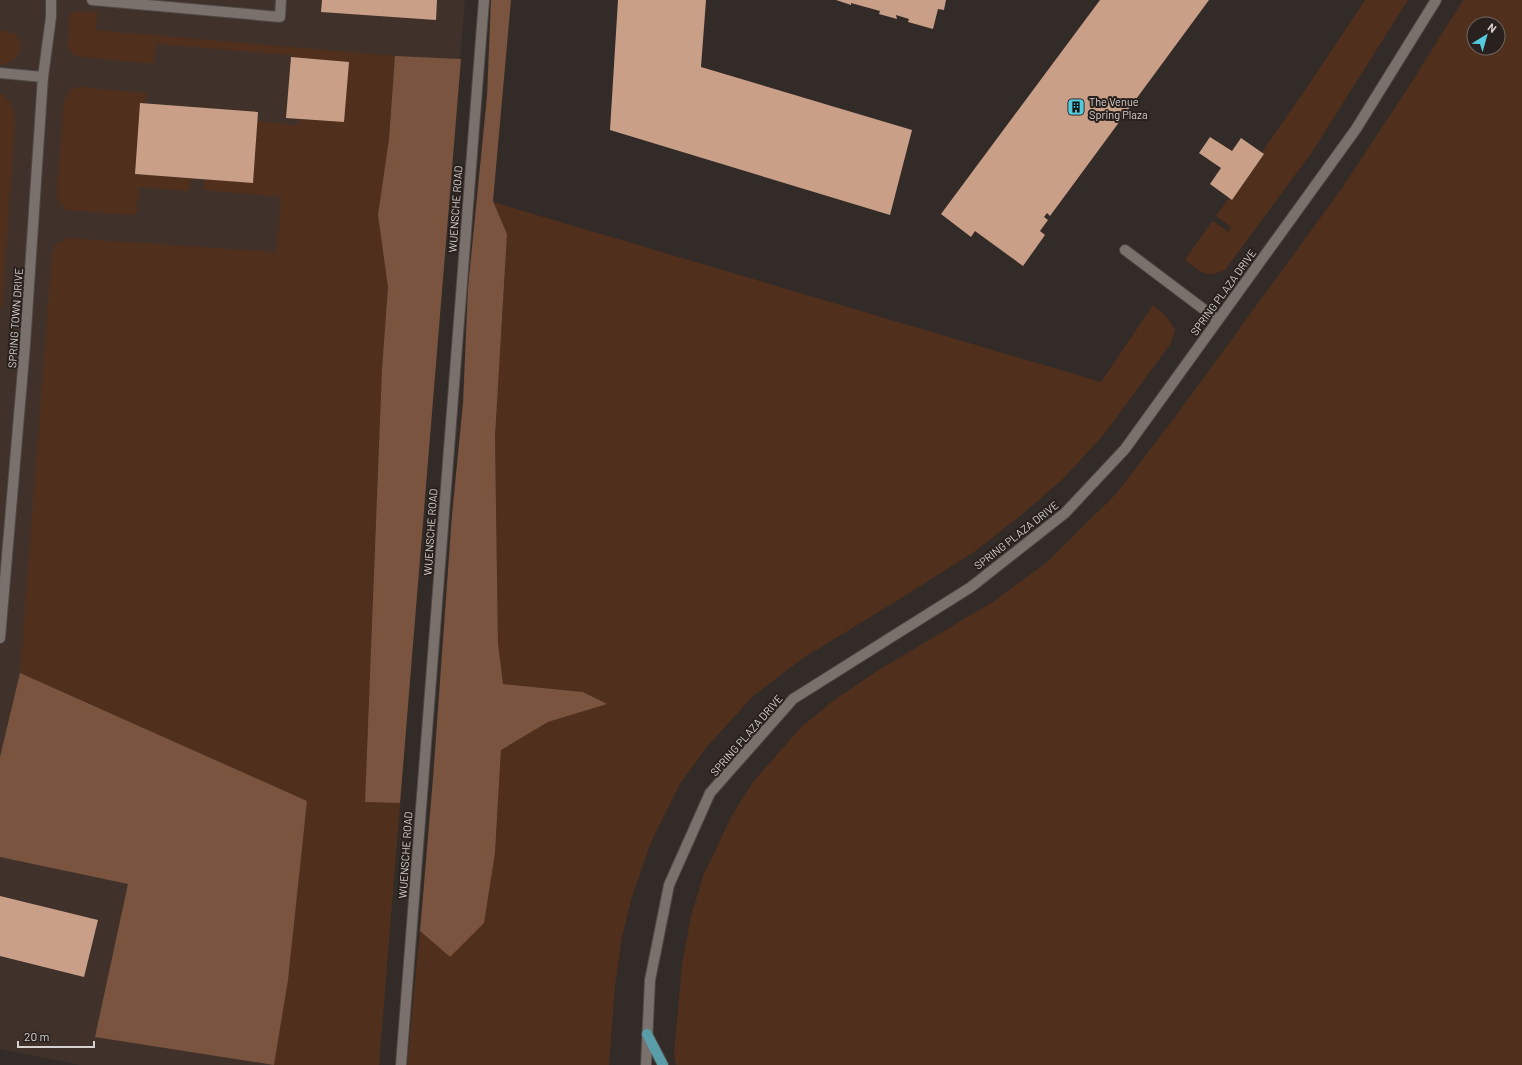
<svg xmlns="http://www.w3.org/2000/svg" width="1522" height="1065" viewBox="0 0 1522 1065" font-family="Barlow,sans-serif">
<style>
.built{fill:#40322b}
.green{fill:#502f1c;fill-rule:evenodd}
.forest{fill:#7a543f}
.building{fill:#ca9f88}
.lines{fill:none;stroke-linecap:round;stroke-linejoin:round}
.minor-casing{stroke:#4f4845;stroke-width:12}
.major-casing{stroke:#4f4845;stroke-width:12}
.minor{stroke:#7a716c;stroke-width:10}
.major{stroke:#589da7;stroke-width:10}
.labels{text-anchor:middle;dominant-baseline:central;stroke-width:4;stroke-linejoin:round;paint-order:stroke}
.poi-label{font-size:11px;fill:#d7d1cf;stroke:#29211d;text-anchor:start}
.street-label{font-size:11px;fill:#d7d1cf;stroke:#29211d}
</style>
<rect width="100%" height="100%" fill="#332b27"/>
<!-- built -->
<path class="built" d="M0,0H465L379,1065H81L0,1049Z"/>
<!-- green -->
<path class="green" d="M1365,0H1408L1312,152L1225,270C1205,279 1201,272 1185,260L1212,221L1229,232L1231,227L1216,216L1229,198L1233,199L1264,154L1262,152L1307,87Z
M1463,0H1522V1065H676L674,1053L682,964L691,916L703,876L731,817L753,782L801,727L833,701L877,671L991,603L1046,563L1116,494L1175,417L1342,188L1406,91ZM1474,24H1498V48H1474Z
M75,11L97,12L96,30L395,56L389,139L378,215L388,287L382,369L365,802L400,803L379,1065H274L288,980L307,801L20,673L52,253L56,244L68,238L276,252L281,197L204,190V179L257,121L298,126L299,119L344,122L349,62L291,57V55L156,44L154,64L74,56L68,48L70,14Z
M0,31L15,33C27,49 19,60 2,65L0,64Z
M79,87L146,93L145,103H140L135,174L191,178L189,191L139,187L137,213L133,215L66,210L58,201L57,190L64,101L70,90Z
M0,93C13,103 14,108 15,124L2,307L0,310Z
M493,202L1101,382L1153,305L1166,316L1175,329L1171,343L1105,433L1064,478L1019,517L974,552L895,602L803,658L752,697L706,748L680,784L651,842L631,900L622,937L615,987L609,1065H407L420,931L450,957L495,853L501,749L548,722L606,704L583,692L503,684L498,643L495,437L507,234Z"/>
<!-- forest -->
<path class="forest" d="M491,0H511L493,201L507,234L495,437L498,643L503,684L583,692L607,704L548,722L501,750L495,853L484,923L450,957L420,931L433,778L452,515L463,403L468,288L487,96Z
M395,56L461,59L400,803L365,802L382,369L388,287L378,215L389,139Z
M20,673L307,801L288,980L274,1065L95,1037L128,884L0,857V757Z"/>
<!-- building -->
<path class="building" d="M322,0H437L436,20L321,12Z
M618,0H706L701,67L912,130L890,215L610,130Z
M836,0H946L944,10L938,9L933,29L908,22L909,19L896,15L897,19L879,14L880,11L851,3V5Z
M1100,0H1209L1050,216L1047,213L1044,217L1048,220L1040,231L1045,235L1023,266L975,231L971,237L941,214Z
M291,57L349,62L344,122L286,118Z
M140,103L258,112L253,183L135,174Z
M1210,137L1232,151L1241,138L1264,154L1232,200L1210,184L1221,168L1199,153Z
M0,896L98,920L84,977L0,956Z"/>
<g class="lines">
<!-- minor casing -->
<g class="minor-casing">
<path id="minor" d="M92,0L280,17L281,0
M0,73L43,77
M1125,250L1218,320
M0,638L25,345L43,77L51,17V0
M401,1065L484,0
M646,1065L650,980L669,885L710,793L793,699L971,587L1065,513L1125,449L1356,129L1436,0"/>
</g>
<!-- major casing -->
<g class="major-casing">
<path id="major" d="M647,1034L663,1065"/>
</g>
<!-- minor -->
<use href="#minor" class="minor"/>
<!-- major -->
<use href="#major" class="major"/>
</g>
<!-- icons -->
<defs>
<g id="building-square" transform="scale(0.9)"><rect x="-9" y="-9" width="18" height="18" rx="4" fill="#54cadd" stroke="#29211d"/><path d="M-4-6H4V6H1V3H-1V6H-4ZM-2.5-4.3h1.7v1.8h-1.7ZM.8-4.3h1.7v1.8H.8ZM-2.5-1h1.7V.8h-1.7ZM.8-1h1.7V.8H.8Z" fill="#111"/></g>
</defs>
<g fill-rule="evenodd">
<use href="#building-square" x="1076" y="107"/>
</g>
<g class="labels">
<!-- poi labels -->
<g class="poi-label">
<text x="1089" y="101">The Venue<tspan x="1089" dy="13">Spring Plaza</tspan></text>
</g>
<!-- street labels -->
<g class="street-label">
<text transform="translate(455 209) rotate(-86)">WUENSCHE ROAD</text>
<text transform="translate(1223 292) rotate(-54)">SPRING PLAZA DRIVE</text>
<text transform="translate(15 318) rotate(-86)">SPRING TOWN DRIVE</text>
<text transform="translate(430 532) rotate(-86)">WUENSCHE ROAD</text>
<text transform="translate(1016 535) rotate(-38)">SPRING PLAZA DRIVE</text>
<text transform="translate(746 735) rotate(-49)">SPRING PLAZA DRIVE</text>
<text transform="translate(405 855) rotate(-86)">WUENSCHE ROAD</text>
</g>
</g>
<!-- north arrow -->
<g transform="translate(1486 36) rotate(37)"><circle r="19" fill="#29211d" stroke="#6f6764"/>
<path d="M0-3L7 15L0 10L-7 15Z" fill="#54cadd"/>
<text y="-6" font-size="11" font-weight="bold" text-anchor="middle" fill="#d7d1cf">N</text>
</g>
<!-- scale -->
<path d="M18 1041v6h76v-6" fill="none" stroke="#d7d1cf" stroke-width="2"/>
<text x="24" y="1041" font-size="12" fill="#d7d1cf" stroke="#29211d" stroke-width="3" paint-order="stroke">20 m</text>
</svg>
